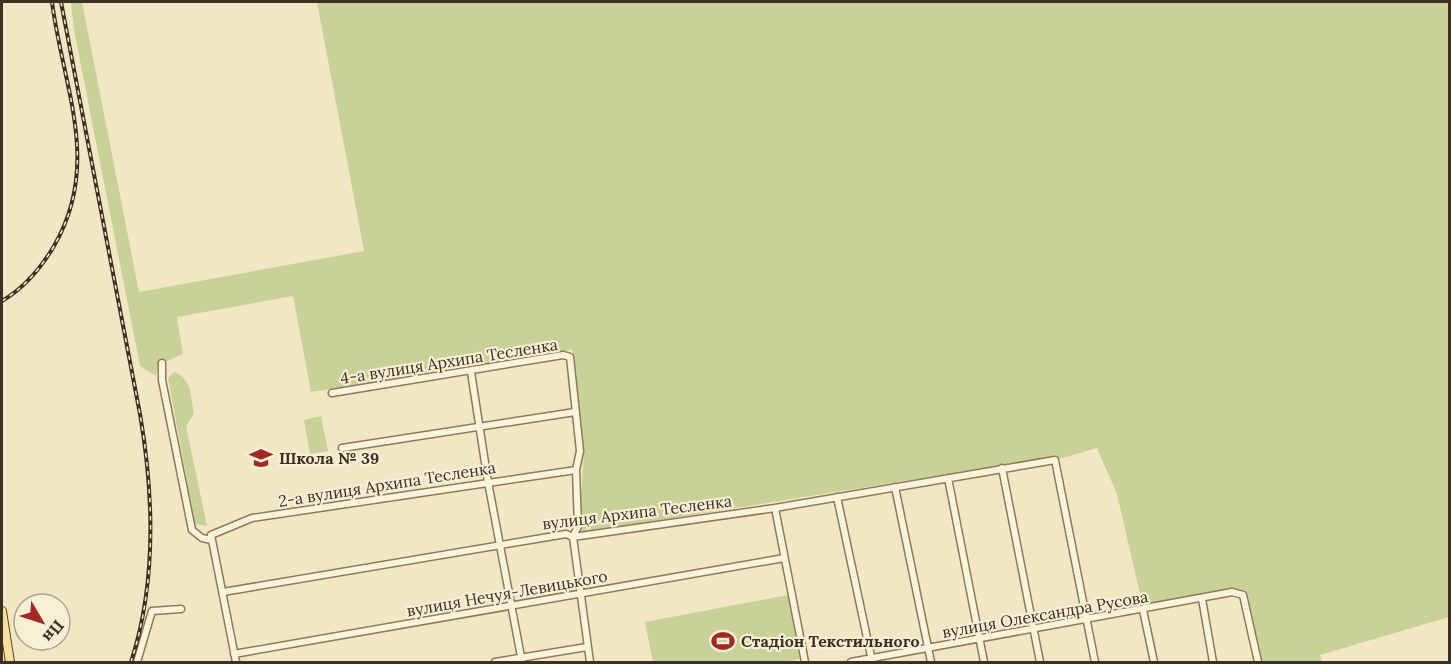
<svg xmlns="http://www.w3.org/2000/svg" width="1451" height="664" viewBox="0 0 1451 664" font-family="Lora,serif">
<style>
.green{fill:#c7d198}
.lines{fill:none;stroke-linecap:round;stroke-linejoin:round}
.minor-casing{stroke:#8f7959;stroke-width:9}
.major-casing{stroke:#5c462e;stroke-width:10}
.minor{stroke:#fbf3da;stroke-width:6}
.major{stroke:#f7e09b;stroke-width:8}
.rail-casing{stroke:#3e2f1e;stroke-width:4}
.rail{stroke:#f8f0d6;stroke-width:1.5;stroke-dasharray:4.5;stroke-linecap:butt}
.labels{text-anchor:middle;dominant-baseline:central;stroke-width:4.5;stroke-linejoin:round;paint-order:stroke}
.street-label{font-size:16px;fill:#3e2f1e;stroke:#f8f0d6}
.poi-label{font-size:16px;font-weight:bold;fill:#3e2f1e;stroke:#f8f0d6;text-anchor:start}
</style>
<rect width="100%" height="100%" fill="#f2e7c5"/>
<!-- green -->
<path class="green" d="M71,2H82L139,292L364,251L317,2H1449V617L1320,655L1322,662H1261L1251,611L1240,591L1143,607L1117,494L1097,448L1059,459L1054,457L579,533L584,449L572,349L563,353L311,392L293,296L177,317L183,354L158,365L156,376L140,366L74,30Z
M174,372C192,379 191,397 194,414L186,426L207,526L195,524L168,378Z
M321,416L328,451L310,454L304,420Z
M788,595L800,659L783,662H653L645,622Z"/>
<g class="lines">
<!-- minor casing -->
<g class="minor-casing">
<path id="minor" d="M162,363V380L192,530L202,538L212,540
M471,372L488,482L522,662
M332,393L563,355L570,357L580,451L576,470L578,526L573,537L590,662
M342,448L575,412
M1002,468L1040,662
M948,478L984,662
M895,487L931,662
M837,497L872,661
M775,508L805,662
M212,540L211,535L252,518L576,470
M212,540L236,662
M223,592L566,534L573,537L775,508L1055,460L1095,662
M1202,599L1213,662
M1143,610L1154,662
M234,654L784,558
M137,662L152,611L181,609
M495,662L587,647
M851,662L1232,592L1243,595L1258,662"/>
</g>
<!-- major casing -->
<g class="major-casing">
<path id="major" d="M2,611L10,662"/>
</g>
<!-- minor -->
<use href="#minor" class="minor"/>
<!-- major -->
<use href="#major" class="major"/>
<!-- rail casing -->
<g class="rail-casing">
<path id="rail" d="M61,2L140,414C154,496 157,582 131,662
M2,301C24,288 41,268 54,246C102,163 63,88 52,2"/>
</g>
<!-- rail -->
<use href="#rail" class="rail"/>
</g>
<!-- icons -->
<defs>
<g id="school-bare" transform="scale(1.8)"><path d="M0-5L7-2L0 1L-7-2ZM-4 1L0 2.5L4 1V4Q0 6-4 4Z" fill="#a32a24" stroke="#f8f0d6" stroke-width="2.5" paint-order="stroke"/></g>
<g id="stadium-bare" transform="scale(1.8)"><path d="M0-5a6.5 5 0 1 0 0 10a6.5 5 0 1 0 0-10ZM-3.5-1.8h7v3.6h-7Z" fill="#a32a24" stroke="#f8f0d6" stroke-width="2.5" paint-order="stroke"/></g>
</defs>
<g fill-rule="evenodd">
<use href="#school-bare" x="261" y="458"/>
<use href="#stadium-bare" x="723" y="641"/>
</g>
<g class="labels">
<!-- street labels -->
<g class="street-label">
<text transform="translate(449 361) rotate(-9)">4-а вулиця Архипа Тесленка</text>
<text transform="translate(387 484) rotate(-9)">2-а вулиця Архипа Тесленка</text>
<text transform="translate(637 512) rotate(-7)">вулиця Архипа Тесленка</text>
<text transform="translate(507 593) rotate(-10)">вулиця Нечуя-Левицького</text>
<text transform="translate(1045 614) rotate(-10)">вулиця Олександра Русова</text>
</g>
<!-- poi labels -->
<g class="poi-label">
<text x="279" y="458">Школа № 39</text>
<text x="741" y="641">Стадіон Текстильного</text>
</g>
</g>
<!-- border -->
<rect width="1451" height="664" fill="none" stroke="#3e2f1e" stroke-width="6"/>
<!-- north arrow -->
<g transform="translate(42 622) rotate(129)"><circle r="28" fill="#f8f0d6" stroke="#aea38c" stroke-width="1.5"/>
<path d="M0-4.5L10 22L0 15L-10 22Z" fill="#a32a24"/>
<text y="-9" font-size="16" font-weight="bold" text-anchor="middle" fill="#3e2f1e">Пн</text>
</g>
</svg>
